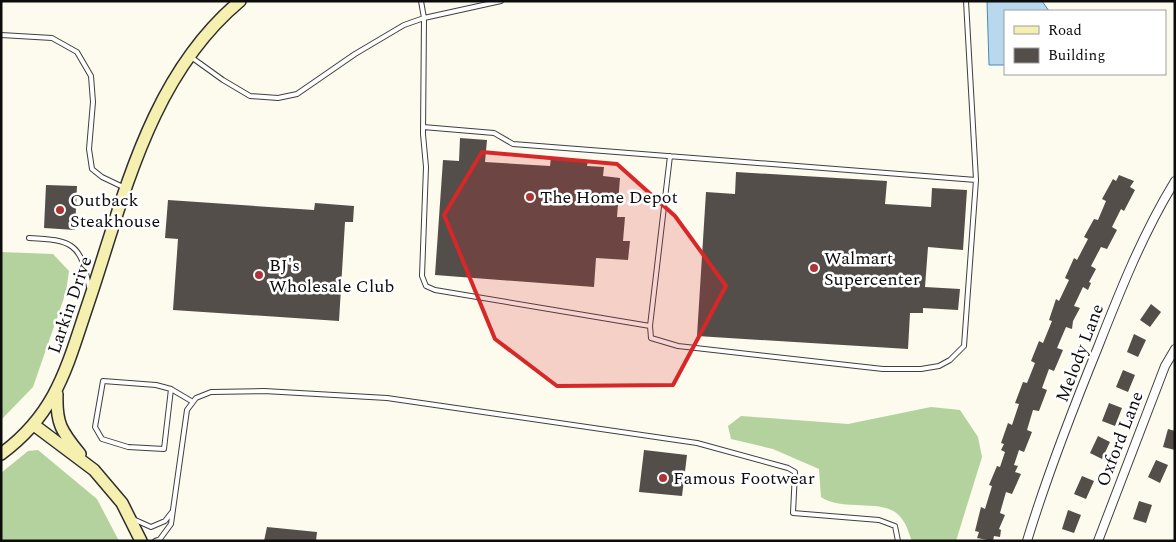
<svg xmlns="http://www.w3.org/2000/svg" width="1176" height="542" viewBox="0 0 1176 542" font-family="Spectral,serif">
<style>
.forest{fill:#b3d29d}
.water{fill:#b8d8ee;stroke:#488abc}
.building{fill:#534e4a}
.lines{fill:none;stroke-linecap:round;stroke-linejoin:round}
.lane-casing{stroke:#3f3f3f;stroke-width:6}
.street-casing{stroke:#3f3f3f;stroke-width:10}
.secondary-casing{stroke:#2e2e2e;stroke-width:14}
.lane{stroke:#fff;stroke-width:4}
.street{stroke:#fff;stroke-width:8}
.secondary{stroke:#f5f0b0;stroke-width:11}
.marked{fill:#d62828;fill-opacity:0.2;stroke:#d62828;stroke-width:4;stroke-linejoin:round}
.poi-dot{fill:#ab3537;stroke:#fff;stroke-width:2}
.labels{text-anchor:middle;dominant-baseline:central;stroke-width:5;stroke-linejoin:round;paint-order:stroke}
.poi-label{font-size:18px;fill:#0c0c0c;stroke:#fff;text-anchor:start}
.street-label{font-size:18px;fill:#0c0c0c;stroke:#fff}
</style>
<rect width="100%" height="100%" fill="#fdfaee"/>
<!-- forest -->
<path class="forest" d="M1,252L53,254L69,271L66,292L33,387L1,420Z
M931,407L960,410L978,437L982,457L956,541H912C909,534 907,525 902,519C887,496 844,513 821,497L819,469L773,449L731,439L728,426L741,416L848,424Z
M38,450L97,499L119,541H1V473L28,451Z"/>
<!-- water -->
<path class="water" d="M987,1H1042L1049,11H1005V65H989Z"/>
<!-- building -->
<path class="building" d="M460,138L487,140L485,162L550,166L551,157L588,160L587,166L604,167L603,176L620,178L617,217H625L623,241H630L628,260L596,258L594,287L435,275L443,160L459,161Z
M736,172L887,181L885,204L931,207L932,188L967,190L963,250L928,247L925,287L960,289L958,310L923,308V313H910L908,349L697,336L706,192L735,194Z
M1119,175L1134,181L1130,187L1135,190L1124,211L1121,209L1112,227L1117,230L1107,249L1101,247L1091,266L1096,269L1089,282L1091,283L1088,290L1083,287L1074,306L1080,308L1073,321L1072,329L1066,327L1057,348L1063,350L1054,371L1049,369L1042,388L1047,390L1039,411L1033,410L1027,430L1032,432L1024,452L1019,450L1014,465L1018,466L1015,472L1021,474L1012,494L1006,492L1000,513L1005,515L999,529L1001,530L1000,537L994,536L993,541L977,538L979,532L975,531L981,507L985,509L992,486L989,485L997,466L1000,467L1005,452L1001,450L1004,444L1001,443L1008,423L1012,425L1019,404L1015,403L1023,382L1027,383L1035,363L1031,361L1039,341L1043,343L1052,321L1049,320L1056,299L1059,301L1069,280L1065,278L1074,258L1077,260L1088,239L1084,237L1094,219L1098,220L1106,201L1102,199L1113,179L1116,181Z
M46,185L77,186L75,230L44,228Z
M168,200L314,210L315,203L354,206L353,222H345L339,321L173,310L178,239L165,238Z
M1151,304L1161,312L1150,327L1140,320Z
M1134,334L1146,340L1138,357L1127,352Z
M1123,370L1135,375L1128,392L1116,387Z
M1109,403L1122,408L1115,426L1102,421Z
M1168,429L1175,431V450L1163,447Z
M1098,436L1110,442L1102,459L1090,453Z
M644,450L687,455L682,496L639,492Z
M1156,460L1168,465L1160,483L1148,477Z
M1082,476L1094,481L1086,499L1074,494Z
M1139,501L1152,505L1146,523L1133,519Z
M1068,510L1081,515L1074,533L1062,529Z
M267,527L317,532L316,541H264Z"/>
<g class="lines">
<!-- lane casing -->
<g class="lane-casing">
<path id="lane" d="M421,1L424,18L423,134L426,167L422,276L426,286L435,290L650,326L651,338L678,346L883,369H921L939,366L950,360L964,346L976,180L966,1
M1,35L52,38L77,52L91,76L93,102L89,149L92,169L102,177L123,187
M191,57L223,80L250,96L278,98L297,94L355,54L404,25L424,18L501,1
M423,127L494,133L513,144L976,180
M29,238C72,240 81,243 89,287
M650,326L670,156
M171,389L164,449L128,447L102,439L95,427L103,381L156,385L171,389L193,402
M133,519L151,527L165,521L172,512
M155,541L160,539L171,524L187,410L196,398L211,392L264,391L387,398L697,443L788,468L795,472L793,513L879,520L895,526L898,541"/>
</g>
<!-- street casing -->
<g class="street-casing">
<path id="street" d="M1027,541C1047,475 1072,411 1098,347C1120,291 1143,233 1175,181
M1098,541L1165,366L1175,349"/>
</g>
<!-- secondary casing -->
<g class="secondary-casing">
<path id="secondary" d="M57,394C56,423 61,431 80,454
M34,425L94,470L122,503L141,541
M1,454C57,413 67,366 88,304C124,198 149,77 240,1"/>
</g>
<!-- lane -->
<use href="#lane" class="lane"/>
<!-- street -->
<use href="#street" class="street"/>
<!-- secondary -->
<use href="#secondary" class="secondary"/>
</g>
<!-- marked area -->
<path class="marked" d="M482,152L617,164L675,216L726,286L673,385L557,386L495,339L444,215Z"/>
<!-- markers -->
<g class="poi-dot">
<circle cx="530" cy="197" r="5"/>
<circle cx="60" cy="210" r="5"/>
<circle cx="814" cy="268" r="5"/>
<circle cx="259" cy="275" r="5"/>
<circle cx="663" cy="478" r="5"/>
</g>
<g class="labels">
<!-- poi labels -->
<g class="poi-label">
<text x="540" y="197">The Home Depot</text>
<text x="70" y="200">Outback<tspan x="70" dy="21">Steakhouse</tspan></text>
<text x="824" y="258">Walmart<tspan x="824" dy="21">Supercenter</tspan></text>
<text x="269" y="265">BJ's<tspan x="269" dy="21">Wholesale Club</tspan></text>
<text x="673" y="478">Famous Footwear</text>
</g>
<!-- street labels -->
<g class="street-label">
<text transform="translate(70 305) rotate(-71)">Larkin Drive</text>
<text transform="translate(1080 353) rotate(-69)">Melody Lane</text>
<text transform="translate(1120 439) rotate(-69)">Oxford Lane</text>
</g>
</g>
<!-- border -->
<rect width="1176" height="542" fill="none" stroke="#0c0c0c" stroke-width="5"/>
<!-- legend -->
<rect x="1004" y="10" width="162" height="65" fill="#ffffff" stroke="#9e9e9e"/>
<rect x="1014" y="26" width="25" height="8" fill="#f5f0b0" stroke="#9e9e9e"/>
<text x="1048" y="35" font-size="15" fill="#0c0c0c">Road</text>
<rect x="1014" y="48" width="25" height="15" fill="#534e4a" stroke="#9e9e9e"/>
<text x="1048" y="60" font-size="15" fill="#0c0c0c">Building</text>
</svg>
